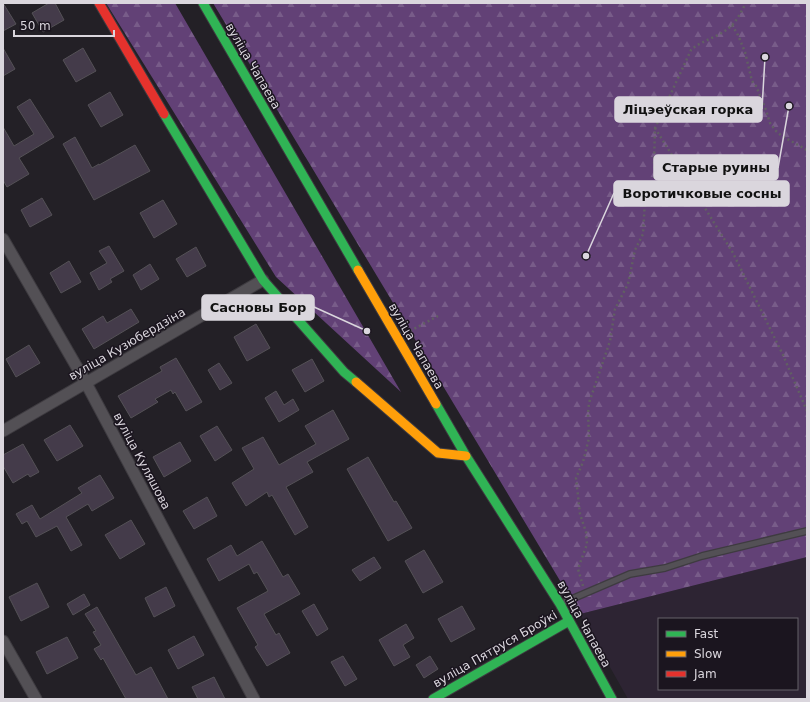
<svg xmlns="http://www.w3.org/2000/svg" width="810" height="702" viewBox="0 0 810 702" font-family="'DejaVu Sans',sans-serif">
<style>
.built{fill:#2d2433;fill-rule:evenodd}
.forest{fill:url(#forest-firs)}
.building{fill:#443b4a;stroke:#545156}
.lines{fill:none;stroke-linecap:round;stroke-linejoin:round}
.lane-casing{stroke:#3e3b40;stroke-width:8}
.street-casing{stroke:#3e3b40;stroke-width:13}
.fast-casing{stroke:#3e3b40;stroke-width:11}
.slow-casing{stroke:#3e3b40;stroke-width:11}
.jam-casing{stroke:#3e3b40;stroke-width:11}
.path{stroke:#615f63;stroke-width:2.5;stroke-dasharray:2 3;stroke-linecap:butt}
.lane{stroke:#535055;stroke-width:5.5}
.street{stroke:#535055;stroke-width:11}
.fast{stroke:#30b455;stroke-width:9}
.slow{stroke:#ff9f0a;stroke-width:9}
.jam{stroke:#e5322d;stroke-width:9}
.labels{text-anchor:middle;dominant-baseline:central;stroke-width:3;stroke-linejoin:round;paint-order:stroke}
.street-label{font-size:12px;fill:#dad6dd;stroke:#1b151f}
.leader{fill:none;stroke:#dad6dd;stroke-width:1.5}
.callout-dot{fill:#dad6dd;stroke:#1b151f;stroke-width:1.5}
.callout{fill:#dad6dd;stroke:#dad6dd;stroke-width:1.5}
.callout-label{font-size:13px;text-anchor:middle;font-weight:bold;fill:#111}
</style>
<defs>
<pattern id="forest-firs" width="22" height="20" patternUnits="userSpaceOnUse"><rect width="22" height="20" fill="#624176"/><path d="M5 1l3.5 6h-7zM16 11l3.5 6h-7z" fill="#785c89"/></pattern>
</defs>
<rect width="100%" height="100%" fill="#232026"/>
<!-- built -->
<path class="built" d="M807,557V699H628L580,614ZM659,619H797V689H659Z"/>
<!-- forest -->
<path class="forest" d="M106,3H175L401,392L276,277Z
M213,3H807V557L580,614Z"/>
<!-- building -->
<path class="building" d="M3,3L16,24L3,31Z
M49,3H55L64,20L43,32L32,13Z
M3,48L15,69L3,76Z
M83,48L96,71L76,82L63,60Z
M110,92L123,115L101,127L88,105Z
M30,99L54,137L19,158L29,174L7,187L3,180V127L14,146L34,134L17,107Z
M75,137L92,168L99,164V165L135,145L150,171L94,200L63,144Z
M42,198L52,215L30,227L21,210Z
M163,200L177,224L154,238L140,213Z
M109,246L124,271L110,279L112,282L99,290L90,273L107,263L99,251Z
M196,247L206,266L187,277L176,259Z
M69,261L81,282L61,293L50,273Z
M150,264L159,279L141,290L133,275Z
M131,309L139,322L94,349L82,329L103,316L107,323Z
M256,324L270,348L247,361L234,337Z
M29,345L40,363L16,377L6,359Z
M176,358L202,402L186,411L175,392L173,394L171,390L155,399L158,402L131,418L118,396L162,371L160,367Z
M312,359L324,381L305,392L292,370Z
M219,363L232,383L220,390L208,370Z
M276,391L284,405L293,399L299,410L279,422L265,398Z
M333,410L349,439L307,462L313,472L286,487L308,527L295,535L272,495L269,497L267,492L246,506L232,483L254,469L242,448L263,437L279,465L316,444L305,426Z
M70,425L83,446L57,461L44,440Z
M217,426L232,450L215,461L200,436Z
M180,442L191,461L164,477L153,457Z
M23,444L39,472L30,477L28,474L13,483L3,466V455Z
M368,457L394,502L396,501L412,528L388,541L347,469Z
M100,475L114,498L92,511L88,504L66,517L82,545L71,551L57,526L36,537L27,521L22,524L16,514L32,505L40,519L82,493L78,488Z
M207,497L217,516L194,529L183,511Z
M131,520L145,544L120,559L105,535Z
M262,541L283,577L288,574L300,594L264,614L276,635L279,633L290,653L267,666L255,647L258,645L237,608L268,591L257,572L254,574L249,564L219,581L207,559L231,545L237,556Z
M424,550L443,582L423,593L405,561Z
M374,557L381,568L360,581L352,570Z
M37,583L49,607L21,621L9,597Z
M166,587L175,606L154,617L145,598Z
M84,594L90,605L73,615L67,604Z
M314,604L328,629L317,636L302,611Z
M462,606L475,629L451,642L438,619Z
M97,607L136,675L151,667L168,699H126L103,658L101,660L94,649L101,645L93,632L96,631L85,614Z
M406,624L414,638L403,645L410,657L394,666L379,640Z
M194,636L204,655L178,669L168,650Z
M67,637L78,658L47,674L36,652Z
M343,656L357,679L345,686L331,662Z
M430,656L438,669L424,678L416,665Z
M214,677L225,699H198L192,687Z"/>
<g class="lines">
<!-- lane casing -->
<g class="lane-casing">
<path id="lane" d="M560,604L630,574L665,568L702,556L807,531"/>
</g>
<!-- street casing -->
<g class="street-casing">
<path id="street" d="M3,239L86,383L254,699
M3,431L263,280
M3,641L36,699"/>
</g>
<!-- fast casing -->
<g class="fast-casing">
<path id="fast" d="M203,3L358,270
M164,114L263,280L344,372L356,382
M436,404L466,456L560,604L612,699
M433,699L569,621"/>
</g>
<!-- slow casing -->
<g class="slow-casing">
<path id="slow" d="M358,270L436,404
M356,382L438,453L466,456"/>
</g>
<!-- jam casing -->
<g class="jam-casing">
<path id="jam" d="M99,3L164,114"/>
</g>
<!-- path -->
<path class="path" d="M732,25L738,35L745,52L752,81L756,86L766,110L770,123L776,131L782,136L807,150
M655,128L733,253L783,355L807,411
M410,331L438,316
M583,586L578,569L587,544L586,532L580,514L576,478L583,462L589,438L588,413L589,403L610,341L615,309L628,284L635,250L643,234L645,200L655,176L654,164L655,128L691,50C703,39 721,37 732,25C738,19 742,10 746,3"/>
<!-- lane -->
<use href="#lane" class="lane"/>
<!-- street -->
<use href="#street" class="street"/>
<!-- fast -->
<use href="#fast" class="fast"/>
<!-- slow -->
<use href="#slow" class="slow"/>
<!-- jam -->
<use href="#jam" class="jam"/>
</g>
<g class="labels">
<!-- street labels -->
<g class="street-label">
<text transform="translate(253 66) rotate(60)">вуліца Чапаева</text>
<text transform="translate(127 344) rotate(-30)">вуліца Кузюбердзіна</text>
<text transform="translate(416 346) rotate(60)">вуліца Чапаева</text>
<text transform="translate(142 461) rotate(62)">вуліца Куляшова</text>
<text transform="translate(584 624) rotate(61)">вуліца Чапаева</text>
<text transform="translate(495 649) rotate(-30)">вуліца Пятруся Броўкі</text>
</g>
</g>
<!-- callouts -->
<path class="leader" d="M765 57L762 109M789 106L778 168M586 256L614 193M367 331L314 307"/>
<g class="callout-dot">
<circle cx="765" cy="57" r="4"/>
<circle cx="789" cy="106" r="4"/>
<circle cx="586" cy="256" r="4"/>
<circle cx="367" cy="331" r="4"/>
</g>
<g class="callout">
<rect x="615" y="97" width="147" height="25" rx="4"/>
<rect x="654" y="155" width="124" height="25" rx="4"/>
<rect x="614" y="181" width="175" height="25" rx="4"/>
<rect x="202" y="295" width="112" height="25" rx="4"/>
</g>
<g class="callout-label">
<text x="688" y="114">Ліцэеўская горка</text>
<text x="716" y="172">Старые руины</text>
<text x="702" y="198">Воротичковые сосны</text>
<text x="258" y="312">Сасновы Бор</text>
</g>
<!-- border -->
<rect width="810" height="702" fill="none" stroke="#dad6dd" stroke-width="8"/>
<!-- legend -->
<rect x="658" y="618" width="140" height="72" fill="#1b151f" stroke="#67626b"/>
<rect x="666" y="631" width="20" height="6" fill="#30b455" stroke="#67626b"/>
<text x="694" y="638" font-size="12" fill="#dad6dd">Fast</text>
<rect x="666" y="651" width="20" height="6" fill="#ff9f0a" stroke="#67626b"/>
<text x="694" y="658" font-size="12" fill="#dad6dd">Slow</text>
<rect x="666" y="671" width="20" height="6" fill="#e5322d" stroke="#67626b"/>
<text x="694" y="678" font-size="12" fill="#dad6dd">Jam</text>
<!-- scale -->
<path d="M14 30v6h100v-6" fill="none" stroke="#dad6dd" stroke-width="2"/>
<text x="20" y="30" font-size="12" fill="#dad6dd" stroke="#1b151f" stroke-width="3" paint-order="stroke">50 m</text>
</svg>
